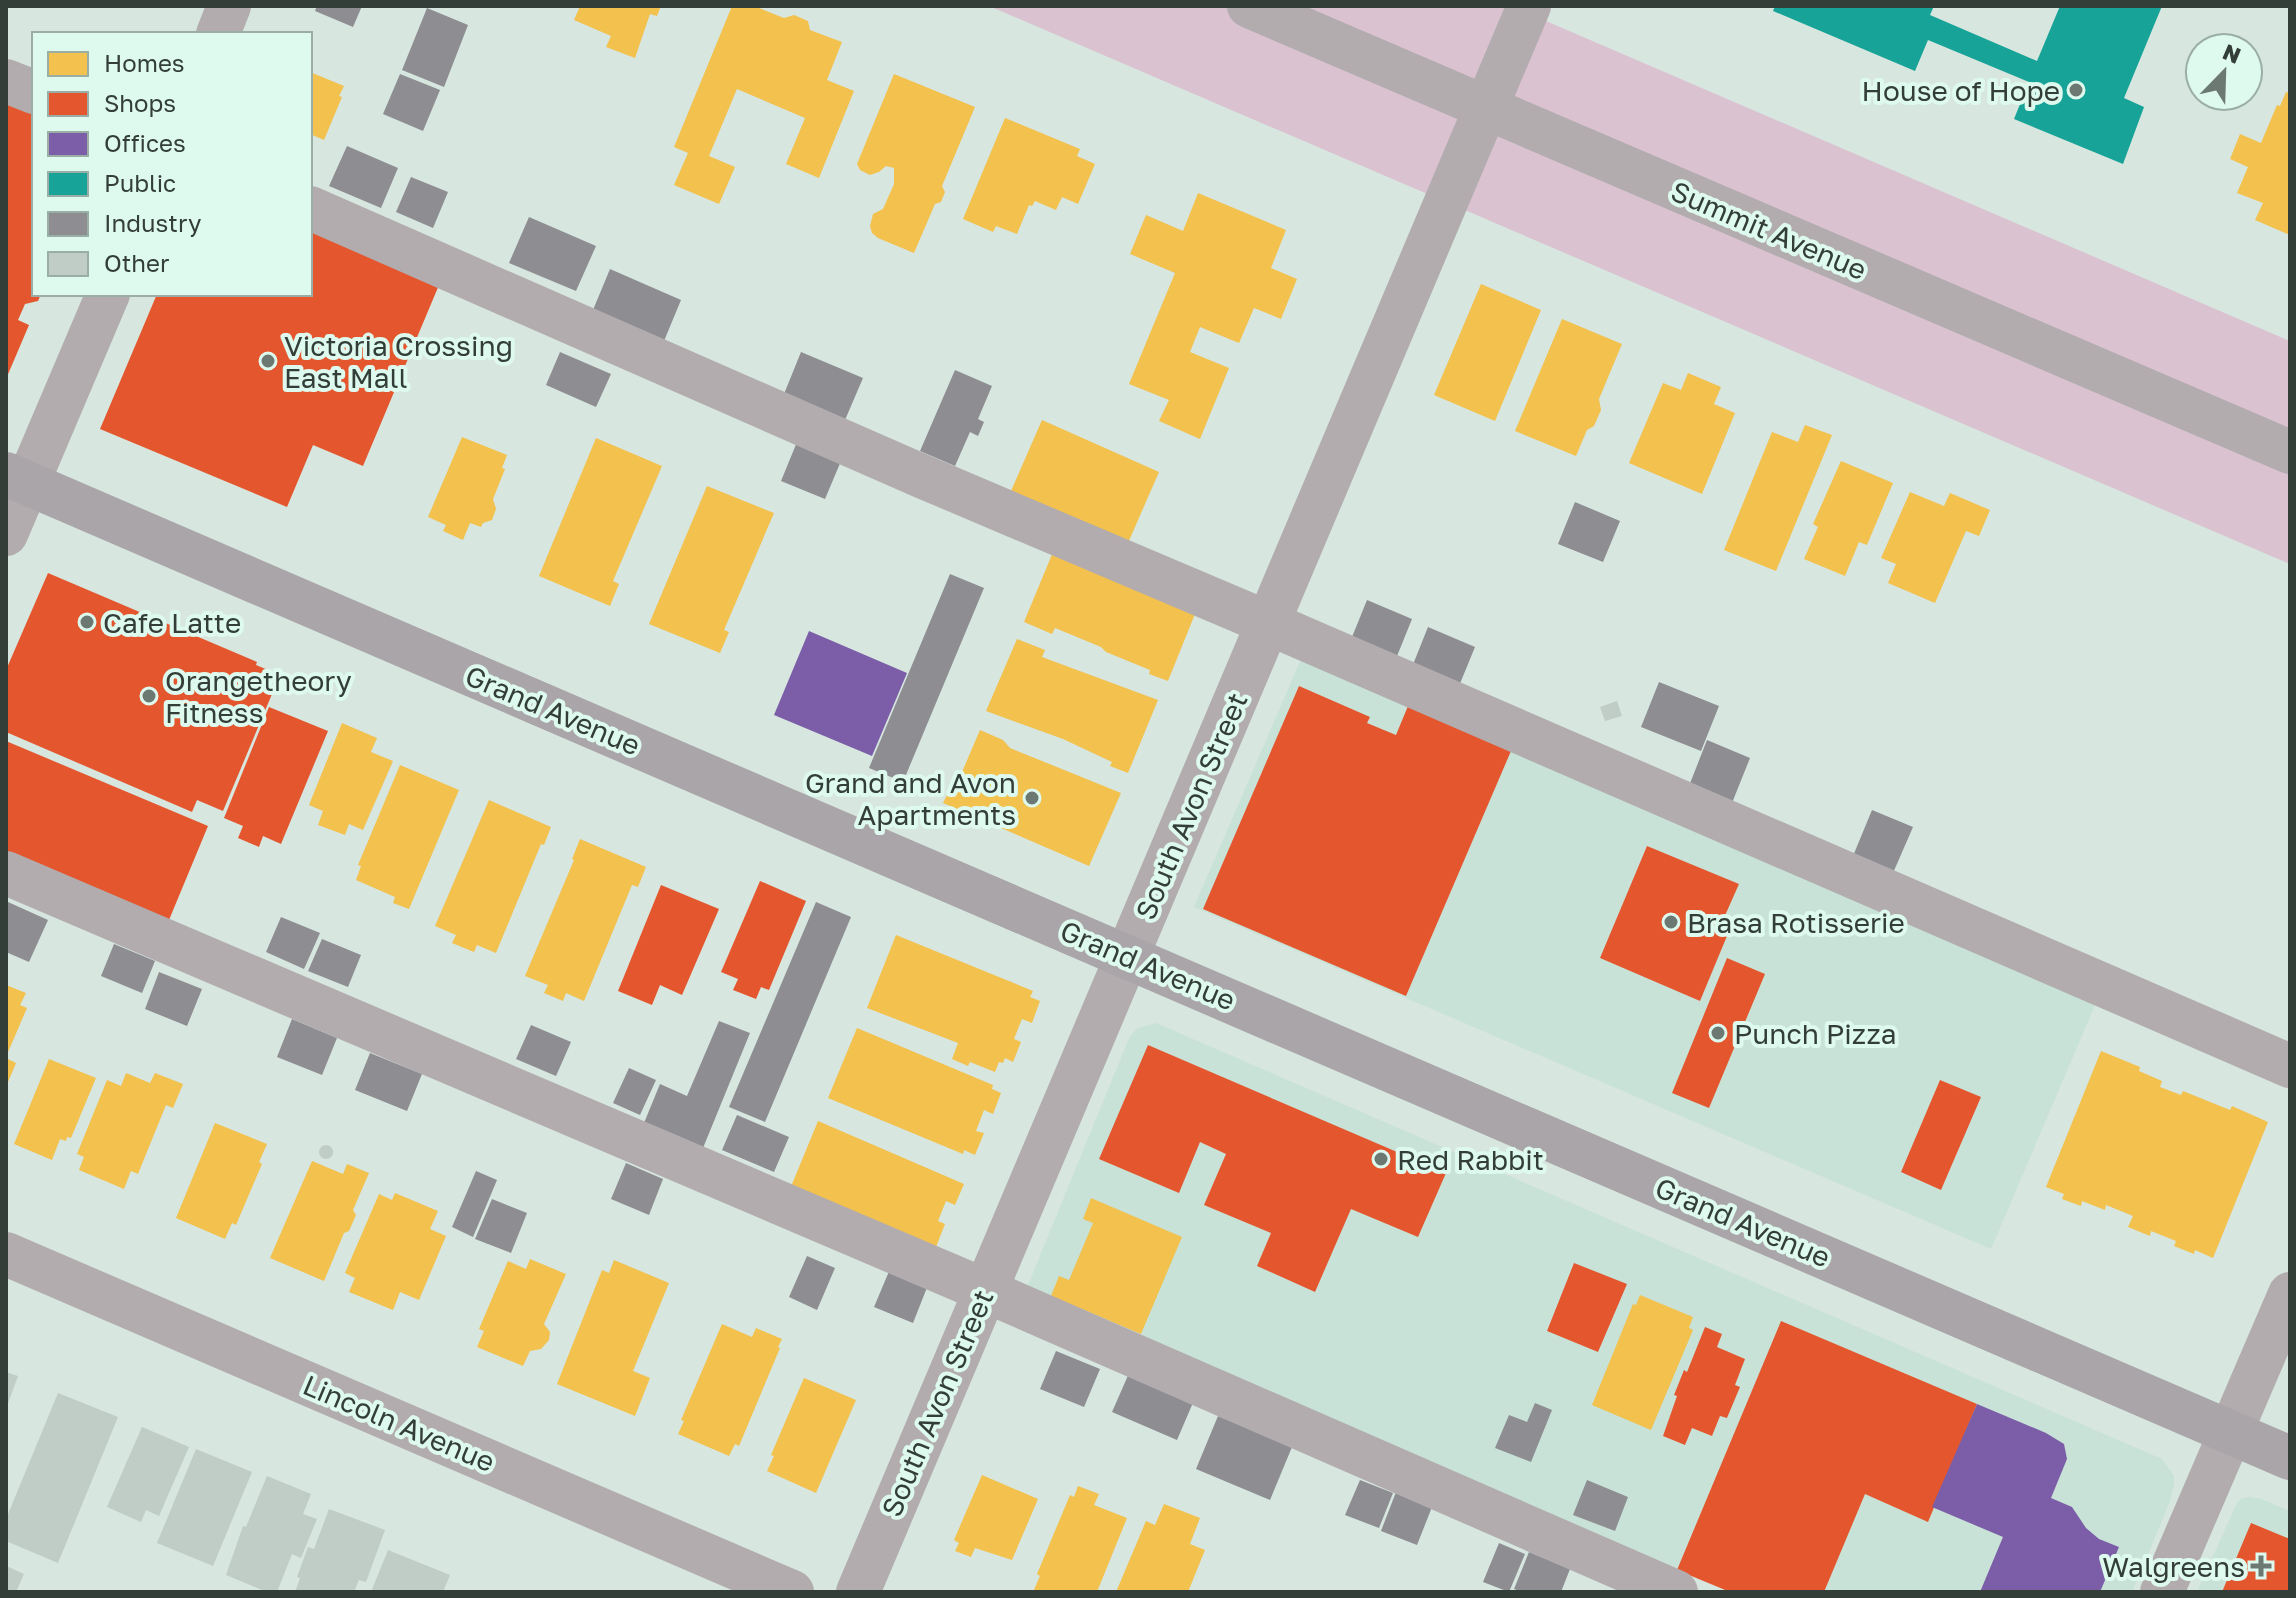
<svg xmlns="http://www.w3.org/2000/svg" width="2296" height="1598" viewBox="0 0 2296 1598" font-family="'Golos Text',sans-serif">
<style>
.built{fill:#c8e2d7}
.green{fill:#dac2d1}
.homes{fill:#f2c14e}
.shops{fill:#e4572e}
.offices{fill:#7b5ea7}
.public{fill:#17a398}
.industry{fill:#8d8d92}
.building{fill:#c0ccc6}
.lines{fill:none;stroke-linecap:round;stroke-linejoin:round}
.minor{stroke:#b2acaf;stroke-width:44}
.major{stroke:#a9a5a8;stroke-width:44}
.poi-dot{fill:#6c7973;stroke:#def9ed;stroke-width:3}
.labels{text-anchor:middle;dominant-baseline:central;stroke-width:8;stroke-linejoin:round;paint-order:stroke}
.poi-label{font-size:28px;fill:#333e39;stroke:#def9ed;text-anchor:start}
.street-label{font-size:28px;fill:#333e39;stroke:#def9ed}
</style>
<rect width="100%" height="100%" fill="#d7e6df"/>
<!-- built -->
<path class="built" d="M1302,657L2098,998L1991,1249L1194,907Z
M1156,1023L2162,1459L2174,1476V1485L2169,1504L2132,1592H1733L1026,1290L1130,1036L1138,1028Z
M2248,1497L2261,1499L2290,1511V1592H2197L2236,1505L2241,1499Z"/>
<!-- green -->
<path class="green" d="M989,6H1511L2290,341V564Z"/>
<!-- homes -->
<path class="homes" d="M580,6H661L657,16L650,14L635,58L606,47L611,36L574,20Z
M732,6H754L784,18L794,15L808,21L810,30L842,42L827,80L854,91L819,178L786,164L805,118L737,89L709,156L735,167L719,204L674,185L688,153L674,147Z
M310,72L344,86L339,96L342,97L324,140L310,134Z
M894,74L975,107L942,186L945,192L941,202L935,204L914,253L878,238L872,233L870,226L873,214L883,209L894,184V168L886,166L879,172L870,175L860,170L857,164Z
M2286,92L2290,93V235L2255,220L2263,203L2237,193L2248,167L2230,159L2240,134L2261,143L2277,105L2280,106Z
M1005,118L1080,149L1077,156L1095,164L1078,204L1062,197L1056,210L1035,201L1032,206L1029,205L1017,234L996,226L993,232L963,219Z
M1198,193L1286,230L1271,268L1297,279L1281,319L1254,308L1239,343L1200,327L1190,352L1229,368L1200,439L1159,421L1169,400L1129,384L1175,273L1130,254L1146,215L1183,231Z
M1481,284L1541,310L1495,421L1434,395Z
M1562,319L1622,344L1599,399L1601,410L1594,426L1587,430L1576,456L1515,431Z
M1688,373L1721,387L1714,404L1735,413L1702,494L1629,463L1663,383L1681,390Z
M1042,420L1159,472L1128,543L1011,491Z
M1805,425L1832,435L1776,571L1724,550L1772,432L1798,442Z
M462,437L507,455L502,468L505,469L493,499L496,509L492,520L483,523L481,527L470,523L463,540L443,531L446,525L428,517Z
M596,438L662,466L613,581L619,584L610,606L539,576Z
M1841,461L1893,483L1867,545L1859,542L1845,576L1804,559L1818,527L1813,524Z
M707,486L774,513L724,630L729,632L720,653L649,624Z
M1910,492L1944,506L1950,493L1990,510L1979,536L1966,531L1935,603L1888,583L1896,564L1881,558Z
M1053,552L1197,609L1168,681L1149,674L1150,670L1106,652L1101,647L1055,628L1052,634L1024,622Z
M1017,639L1045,650L1042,657L1158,700L1128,773L1110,766L1112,762L1063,739L986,711Z
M342,723L377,738L371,752L393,761L363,830L349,824L345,835L318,825L323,811L309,805Z
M980,730L1003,740L1010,748L1121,793L1089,866L943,803L949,791L953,793Z
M400,765L459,790L409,909L393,903L395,897L356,880L361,866L358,865Z
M489,800L551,827L544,845L541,844L496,953L477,945L474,952L452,943L456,935L435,926Z
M580,839L646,867L638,887L632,885L584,1001L566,993L563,1001L544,993L548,985L525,976L574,860L572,859Z
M896,935L1033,991L1030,997L1040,1001L1032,1023L1022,1019L1014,1039L1021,1042L1013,1062L1005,1058L1003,1063L999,1062L995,1072L970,1062L968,1066L952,1059L958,1043L867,1008Z
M6,985L26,993L20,1005L27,1008L6,1057Z
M857,1028L993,1085L992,1089L1001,1093L993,1114L984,1110L976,1131L984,1133L975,1155L964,1150L963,1154L828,1098Z
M2101,1051L2140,1067L2139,1071L2162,1081L2160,1087L2181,1095L2183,1091L2230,1110L2232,1106L2268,1122L2213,1258L2195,1250L2194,1254L2174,1246L2176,1241L2151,1231L2150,1236L2128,1227L2133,1216L2106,1205L2105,1210L2082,1201L2081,1206L2062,1199L2064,1194L2046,1187Z
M6,1058L16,1063L6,1087Z
M49,1059L96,1078L71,1138L67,1137L66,1141L60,1139L52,1160L14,1144Z
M126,1073L150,1083L155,1073L183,1084L173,1108L166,1105L138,1174L131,1171L124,1189L79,1170L84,1157L77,1154L107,1080L121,1086Z
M818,1121L964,1184L955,1205L946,1201L938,1221L945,1224L936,1247L790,1189Z
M215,1123L267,1144L259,1162L262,1164L236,1225L232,1223L225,1239L176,1218Z
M312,1161L343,1174L347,1164L369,1173L353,1210L356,1215L349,1231L344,1233L324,1281L270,1258Z
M395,1193L438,1211L430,1229L446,1236L419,1300L400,1292L393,1310L349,1292L355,1278L345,1273L379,1194L392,1200Z
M1091,1198L1182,1237L1141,1334L1051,1296L1059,1276L1069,1280L1093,1223L1083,1219Z
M530,1259L566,1274L544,1324L550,1332L549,1340L541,1349L530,1351L523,1366L477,1347L484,1331L479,1329L508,1261L526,1269Z
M614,1260L669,1283L633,1371L650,1378L635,1416L557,1384L602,1270L609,1273Z
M1640,1295L1693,1317L1689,1328L1693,1330L1651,1430L1592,1405L1633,1304L1636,1305Z
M722,1324L752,1337L756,1328L782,1339L778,1347L780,1348L739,1446L735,1444L729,1456L678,1434L684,1421L681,1420Z
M804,1378L856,1400L816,1493L767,1471L774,1456L771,1455Z
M982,1475L1038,1499L1012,1560L975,1548L971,1557L955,1551L959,1543L954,1540Z
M1078,1486L1099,1494L1094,1505L1127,1518L1097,1592H1033L1040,1576L1037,1574L1070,1495L1074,1497Z
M1164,1504L1200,1518L1190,1544L1205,1550L1188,1592H1116L1146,1521L1155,1525Z"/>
<!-- shops -->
<path class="shops" d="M6,100L34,112V294H41L38,301L25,304L18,320L29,325L6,379Z
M310,230L439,285L363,466L313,445L287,507L100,429L157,294H310Z
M48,573L257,662L256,665L280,675L223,811L197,800L192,812L6,732V670Z
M1299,686L1370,717L1367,723L1396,735L1408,706L1511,751L1406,996L1203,909Z
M269,707L328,731L281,844L263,836L259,847L238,838L243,826L224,818Z
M6,741L208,826L169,920L6,851Z
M1647,846L1739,884L1723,920L1732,924L1700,1001L1600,958Z
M760,881L806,901L769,990L761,987L756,999L733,990L738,979L721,972Z
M661,885L719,909L682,995L660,985L652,1005L618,991Z
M1727,958L1765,974L1709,1108L1672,1093Z
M1148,1045L1446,1173L1418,1237L1351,1209L1315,1292L1257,1266L1271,1233L1204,1205L1226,1154L1200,1142L1179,1193L1099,1159Z
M1940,1080L1981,1097L1941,1190L1901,1172Z
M1574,1263L1627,1284L1598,1352L1547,1331Z
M1781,1321L1977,1404L1928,1522L1865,1494L1824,1592H1730L1677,1570Z
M1705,1327L1722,1334L1717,1347L1745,1359L1735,1385L1740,1387L1727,1418L1720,1416L1712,1436L1692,1428L1685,1445L1663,1436L1677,1396L1674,1395L1684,1370L1687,1372Z
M2251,1523L2290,1539V1592H2222Z"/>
<!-- offices -->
<path class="offices" d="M809,631L907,673L872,756L774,715Z
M1977,1404L2046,1433L2064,1444L2067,1459L2051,1498L2072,1507L2086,1528L2099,1539L2119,1547L2100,1592H1980L2003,1537L1932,1507Z"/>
<!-- public -->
<path class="public" d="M1775,6H1934L1930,15L2037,61L2060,6H2162L2124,98L2144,107L2123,164L2014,119L2029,82L1928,40L1915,71L1773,11Z"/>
<!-- industry -->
<path class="industry" d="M317,6H362L353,27L315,11Z
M427,8L468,25L444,87L402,70Z
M400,74L440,90L423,131L383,114Z
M347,146L398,168L381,208L329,186Z
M411,177L448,192L433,228L396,212Z
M529,217L596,246L576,291L509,263Z
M610,269L681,300L664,341L593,310Z
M560,352L611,374L596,407L546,385Z
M801,352L863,378L845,420L784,394Z
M955,370L992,386L978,419L984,422L978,436L970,432L955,466L920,451Z
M797,442L841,461L825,499L781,481Z
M1575,502L1620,521L1603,562L1558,544Z
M950,574L984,588L903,782L869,768Z
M1367,600L1412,619L1395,661L1350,642Z
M1428,627L1475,647L1459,686L1412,667Z
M1659,682L1719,706L1701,751L1641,727Z
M1707,740L1750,758L1732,803L1689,786Z
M1872,810L1913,827L1893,873L1853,856Z
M8,902L48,920L29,962L6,952Z
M816,902L851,917L765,1122L729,1107Z
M281,917L320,933L304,969L266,952Z
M322,939L361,955L348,987L308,971Z
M114,944L155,961L142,993L101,976Z
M159,972L202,989L187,1026L145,1009Z
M292,1019L337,1038L322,1075L277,1057Z
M719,1021L750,1033L703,1148L644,1123L660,1084L687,1096Z
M531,1025L571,1042L556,1076L516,1059Z
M370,1053L422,1074L407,1111L355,1090Z
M629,1068L656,1080L640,1115L613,1103Z
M737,1115L789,1137L774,1172L722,1150Z
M626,1163L663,1179L649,1215L611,1199Z
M476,1171L497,1180L473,1237L452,1227Z
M492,1199L527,1213L511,1253L475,1239Z
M807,1256L835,1268L817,1310L789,1297Z
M890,1269L928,1285L913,1323L874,1307Z
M1056,1351L1100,1369L1084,1407L1040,1389Z
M1130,1371L1195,1398L1177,1440L1112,1412Z
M1535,1403L1552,1410L1531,1462L1495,1448L1509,1415L1527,1422Z
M1218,1416L1292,1447L1270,1500L1196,1469Z
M1360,1480L1393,1493L1379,1528L1345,1515Z
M1587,1480L1628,1497L1615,1531L1573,1515Z
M1396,1492L1432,1507L1417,1545L1381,1531Z
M1499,1543L1525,1554L1509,1592L1483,1582Z
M1529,1552L1570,1569L1561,1592H1523L1514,1589Z"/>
<!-- building -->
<path class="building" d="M1617,701L1622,716L1605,721L1600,707Z
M319 1152a7 7 0 1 1 14 0a7 7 0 1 1-14 0Z
M6,1372L18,1376L6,1409Z
M58,1393L118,1417L58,1563L6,1541V1519Z
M142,1427L189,1447L159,1516L146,1510L141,1522L107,1507Z
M196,1449L252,1472L213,1566L157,1543Z
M267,1476L311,1494L303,1514L317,1519L301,1558L292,1554L277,1592H267L226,1575L243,1526L246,1527Z
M329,1509L385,1530L366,1582L359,1580L354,1592H295L300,1578L297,1577L308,1547L314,1549Z
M388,1550L450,1575L443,1592H371Z
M6,1566L24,1574L16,1592H6Z"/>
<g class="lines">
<!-- minor -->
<path class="minor" d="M1249,6L2290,452
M218,34L229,6
M6,81L34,92
M310,208L926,478L1268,623L2290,1066
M6,534L108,294
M6,873L984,1290L1676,1592
M6,1254L792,1592
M858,1592L1529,6
M2162,1592L2290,1294"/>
<!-- major -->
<path class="major" d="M6,474L2290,1458"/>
</g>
<!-- markers -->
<g class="poi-dot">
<circle cx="2076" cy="90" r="8"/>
<circle cx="268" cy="361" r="8"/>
<circle cx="87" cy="622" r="8"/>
<circle cx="149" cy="696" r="8"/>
<circle cx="1032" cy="798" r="8"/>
<circle cx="1671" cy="922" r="8"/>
<circle cx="1718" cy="1033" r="8"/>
<circle cx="1381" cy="1159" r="8"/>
<path d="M2257 1554h8v8h8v8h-8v8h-8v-8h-8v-8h8z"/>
</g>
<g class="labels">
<!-- poi labels -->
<g class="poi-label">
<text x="2060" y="90" text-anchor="end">House of Hope</text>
<text x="284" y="345">Victoria Crossing<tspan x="284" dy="32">East Mall</tspan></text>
<text x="103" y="622">Cafe Latte</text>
<text x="165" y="680">Orangetheory<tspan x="165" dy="32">Fitness</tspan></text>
<text x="1016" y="782" text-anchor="end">Grand and Avon<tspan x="1016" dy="32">Apartments</tspan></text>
<text x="1687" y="922">Brasa Rotisserie</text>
<text x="1734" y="1033">Punch Pizza</text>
<text x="1397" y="1159">Red Rabbit</text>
<text x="2245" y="1566" text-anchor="end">Walgreens</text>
</g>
<!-- street labels -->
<g class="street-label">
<text transform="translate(1769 230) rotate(23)">Summit Avenue</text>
<text transform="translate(553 710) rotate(23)">Grand Avenue</text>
<text transform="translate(1191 806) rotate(-67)">South Avon Street</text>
<text transform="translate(1148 965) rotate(23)">Grand Avenue</text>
<text transform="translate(1743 1222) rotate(23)">Grand Avenue</text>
<text transform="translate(937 1403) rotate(-67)">South Avon Street</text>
<text transform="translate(399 1423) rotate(23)">Lincoln Avenue</text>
</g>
</g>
<!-- border -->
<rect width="2296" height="1598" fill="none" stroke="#333e39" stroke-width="16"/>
<!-- legend -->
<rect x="32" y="32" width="280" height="264" fill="#def9ed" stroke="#9aaea5" stroke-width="2"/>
<rect x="48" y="52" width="40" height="24" fill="#f2c14e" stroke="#9aaea5" stroke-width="2"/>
<text x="104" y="72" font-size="24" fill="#333e39">Homes</text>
<rect x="48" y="92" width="40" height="24" fill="#e4572e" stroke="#9aaea5" stroke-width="2"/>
<text x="104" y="112" font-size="24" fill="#333e39">Shops</text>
<rect x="48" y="132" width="40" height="24" fill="#7b5ea7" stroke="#9aaea5" stroke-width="2"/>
<text x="104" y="152" font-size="24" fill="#333e39">Offices</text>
<rect x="48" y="172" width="40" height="24" fill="#17a398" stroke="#9aaea5" stroke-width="2"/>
<text x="104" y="192" font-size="24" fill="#333e39">Public</text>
<rect x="48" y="212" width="40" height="24" fill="#8d8d92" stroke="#9aaea5" stroke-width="2"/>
<text x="104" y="232" font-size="24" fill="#333e39">Industry</text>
<rect x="48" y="252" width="40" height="24" fill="#c0ccc6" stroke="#9aaea5" stroke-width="2"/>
<text x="104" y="272" font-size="24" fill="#333e39">Other</text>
<!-- north arrow -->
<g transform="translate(2224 72) rotate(23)"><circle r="38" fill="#def9ed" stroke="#9aaea5" stroke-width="2"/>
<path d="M0-6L14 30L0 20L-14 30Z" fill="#6c7973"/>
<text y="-12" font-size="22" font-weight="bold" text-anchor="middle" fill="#333e39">N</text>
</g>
</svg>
